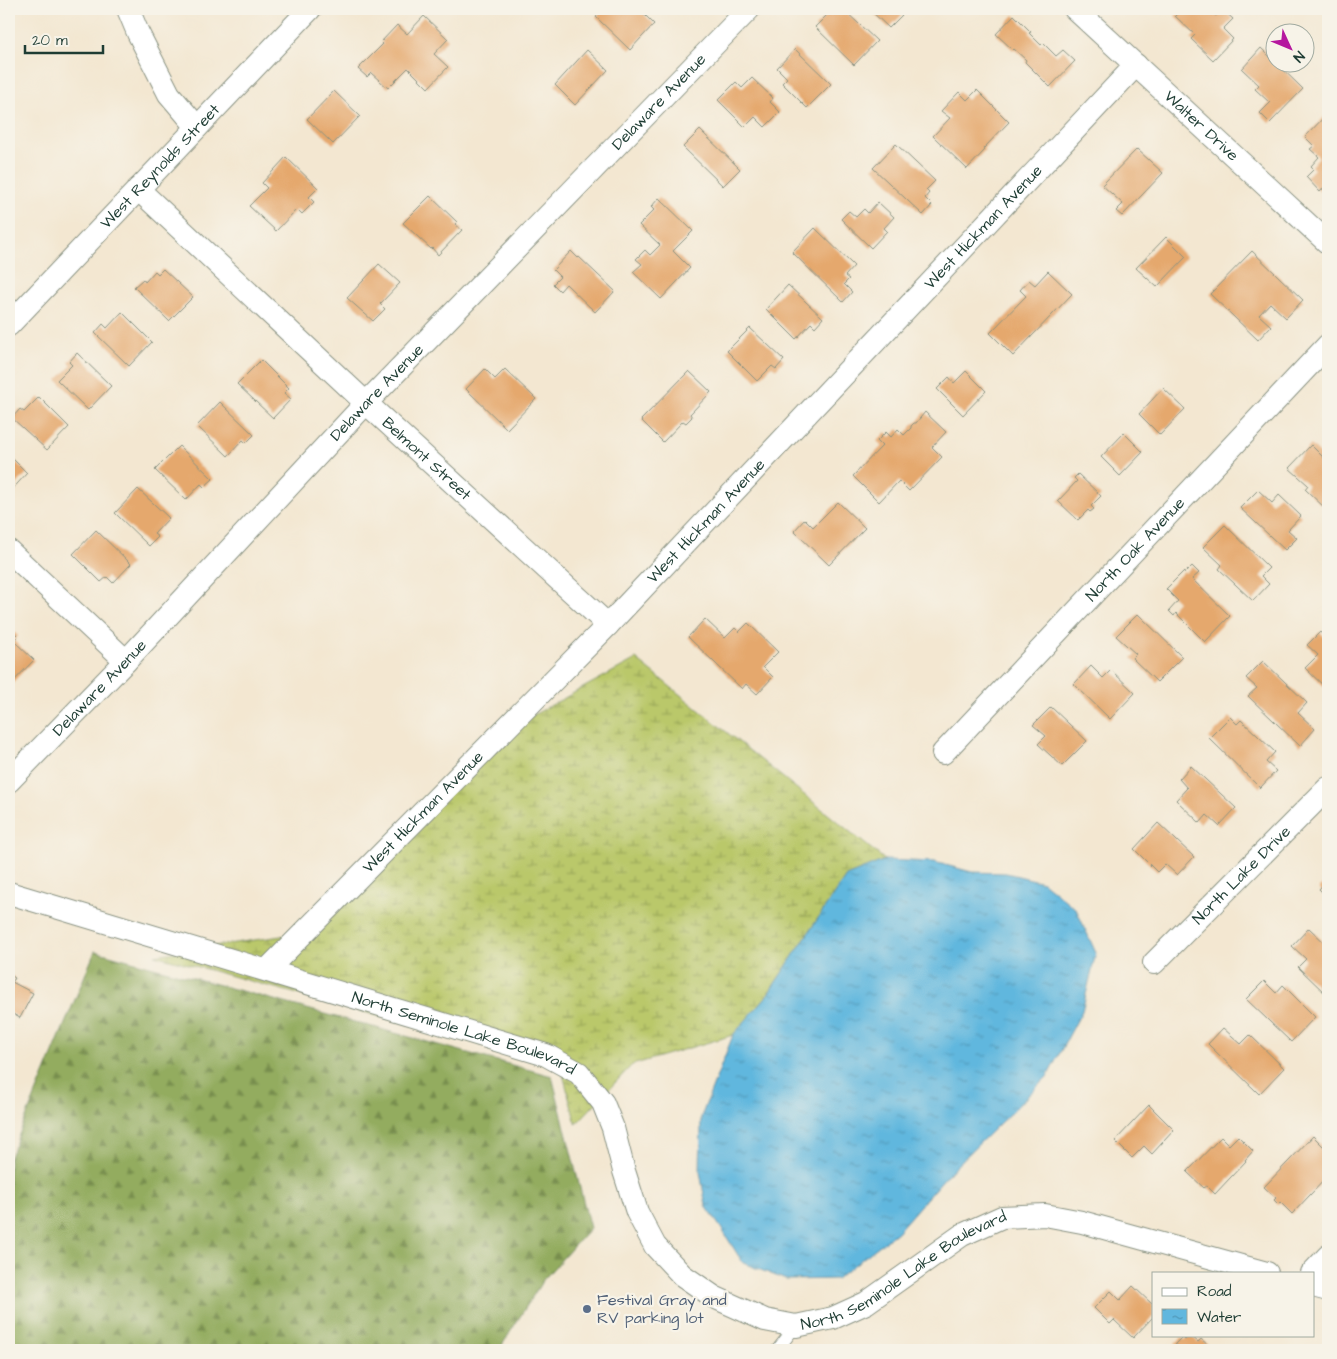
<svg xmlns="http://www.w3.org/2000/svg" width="1337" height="1359" viewBox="0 0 1337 1359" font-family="'Architects Daughter',sans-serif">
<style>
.forest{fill:url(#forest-firs);stroke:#597449}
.wetland{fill:url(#wetland-marsh);stroke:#6c824f}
.water{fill:url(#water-ripples);stroke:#407a89}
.building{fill:#e5a86d}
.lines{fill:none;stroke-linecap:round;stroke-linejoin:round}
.lane-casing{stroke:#899282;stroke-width:13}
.street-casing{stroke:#899282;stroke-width:24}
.lane{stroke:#fff;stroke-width:11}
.street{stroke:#fff;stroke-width:22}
.service-dot{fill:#5c6f8a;stroke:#f7f3e8;stroke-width:2}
.labels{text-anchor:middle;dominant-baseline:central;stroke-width:4.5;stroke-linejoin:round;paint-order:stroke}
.street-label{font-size:16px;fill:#1f3d34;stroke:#f7f3e8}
.service-label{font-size:16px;fill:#4e5e75;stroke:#f7f3e8;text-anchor:start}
</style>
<defs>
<pattern id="forest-firs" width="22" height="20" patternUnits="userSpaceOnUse" patternTransform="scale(1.25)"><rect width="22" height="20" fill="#93ac5e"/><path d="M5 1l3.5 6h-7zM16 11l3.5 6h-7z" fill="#778d4e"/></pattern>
<pattern id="wetland-marsh" width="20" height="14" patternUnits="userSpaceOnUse" patternTransform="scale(1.25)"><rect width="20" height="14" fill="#bac86a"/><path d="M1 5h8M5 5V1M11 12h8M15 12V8" fill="none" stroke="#97a458"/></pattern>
<pattern id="water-ripples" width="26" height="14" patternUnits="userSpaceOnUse" patternTransform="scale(1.25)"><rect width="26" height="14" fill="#61b7de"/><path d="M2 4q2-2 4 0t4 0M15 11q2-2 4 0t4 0" fill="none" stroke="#4f96b5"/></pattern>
</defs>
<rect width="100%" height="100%" fill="#f7f3e8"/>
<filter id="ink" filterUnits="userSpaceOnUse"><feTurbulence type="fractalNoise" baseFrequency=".02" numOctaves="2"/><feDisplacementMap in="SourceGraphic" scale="10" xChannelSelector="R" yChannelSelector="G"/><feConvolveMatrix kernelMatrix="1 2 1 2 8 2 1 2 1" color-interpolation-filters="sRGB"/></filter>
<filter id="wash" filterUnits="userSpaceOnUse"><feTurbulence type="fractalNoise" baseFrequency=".0096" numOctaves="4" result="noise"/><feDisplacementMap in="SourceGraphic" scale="20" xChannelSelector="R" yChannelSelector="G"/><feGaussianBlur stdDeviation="1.12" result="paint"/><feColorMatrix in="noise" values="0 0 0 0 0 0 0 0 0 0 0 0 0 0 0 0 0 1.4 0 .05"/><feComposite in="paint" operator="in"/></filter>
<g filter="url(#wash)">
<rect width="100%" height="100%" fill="#f3e7d1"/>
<!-- forest -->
<path class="forest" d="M95,951L552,1076L590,1228L543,1280L499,1350H9V1159Z"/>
<!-- wetland -->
<path class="wetland" d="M636,659L885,860L846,876L766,997L733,1035L632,1065L576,1124L563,1074L553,1064L155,955L288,935L493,737Z"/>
<!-- water -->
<path class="water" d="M885,860L934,862L972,872L1006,873L1043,882L1076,909L1096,953L1082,1011L1047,1077L947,1175L897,1232L836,1279L786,1280L743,1263L721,1228L706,1206L700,1172L701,1117L733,1035L766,997L846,876Z"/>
<g id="blocks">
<!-- building -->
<path class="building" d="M604,9H639L654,24L630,50L596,17Z
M836,9H843L877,41L854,65L815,27L828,14L830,15Z
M869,9H908L889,28Z
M1182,9H1208L1216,16L1222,9L1233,19L1223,29L1233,39L1213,60L1191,39L1195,35L1175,16Z
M1014,15L1031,32L1029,33L1041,45L1043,43L1056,56L1063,50L1075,61L1050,87L1025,62L1026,60L1014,49L1013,50L996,34Z
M424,16L448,39L434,54L448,67L428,88L408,68L388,88L371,73L367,77L358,69L383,44L381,42L397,25L407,34Z
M1261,48L1303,89L1270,123L1260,113L1270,103L1255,89L1259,85L1242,69Z
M795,49L831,84L807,108L782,83L787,78L777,68Z
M587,50L608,70L575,105L555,85Z
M752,78L773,98L770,102L780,112L765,127L755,117L745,127L718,100L736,82L742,88Z
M977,90L1009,122L983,149L985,150L967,169L933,136L950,118L941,111L959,92L967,100Z
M334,91L360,116L333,144L307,119Z
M1328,113V183L1320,192L1306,177L1314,169L1311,166L1319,157L1310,149L1314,146L1305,137Z
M700,130L740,169L723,186L683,147Z
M896,144L935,181L926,190L929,193L925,198L932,205L923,215L873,168Z
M1137,149L1163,173L1122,216L1116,211L1123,204L1102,185Z
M286,157L318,188L309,197L314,202L302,214L297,209L276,231L249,206L267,188L262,183Z
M430,196L457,222L455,224L462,230L438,255L432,248L431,249L403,223Z
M659,198L693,231L673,251L690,268L661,299L633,272L642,264L636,259L645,250L650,255L660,245L639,225L654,210L651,207Z
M878,202L894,217L884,228L887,231L871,248L841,219L849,211L856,217L864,209L868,213Z
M815,228L854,266L845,276L849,279L844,284L852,292L843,302L792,252Z
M1166,237L1186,257L1157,287L1136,268Z
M571,251L578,258L579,257L615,291L595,312L566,284L560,291L553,284L560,277L553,270Z
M1252,251L1303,300L1286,318L1270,303L1259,315L1271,326L1258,340L1210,294Z
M379,264L400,283L380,304L385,309L373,321L347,298Z
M163,269L193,297L169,321L134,287L143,279L145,282L155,271L158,274Z
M1048,271L1072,294L1013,356L990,333L1026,296L1020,290L1029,280L1035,285Z
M788,285L823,318L815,327L811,323L796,339L766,309Z
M122,312L152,342L129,366L95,333L103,324L107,328Z
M750,328L784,360L776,369L772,366L757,381L727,351Z
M77,353L111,386L88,410L57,380L72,365L69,362Z
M261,360L289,388L284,393L291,399L273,418L237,384Z
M485,369L495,379L505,369L536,399L507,429L466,389Z
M689,371L711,392L690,414L692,417L686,423L683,421L663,442L641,420Z
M966,371L986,391L963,415L937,389L949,377L954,383Z
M1163,388L1185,409L1160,435L1139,414Z
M39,397L69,427L47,450L12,418L20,409L24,412Z
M220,402L254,435L246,443L243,440L228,456L197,426Z
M925,412L946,432L932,447L942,457L909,491L899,481L879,502L853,476L882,446L877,441L886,432L891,437L898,429L904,435L911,428V426L914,423H916Z
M1124,433L1143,452L1120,476L1101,457Z
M1311,445L1328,462V511L1305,489L1308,485L1289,468Z
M179,446L213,479L204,487L201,484L186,500L155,470Z
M9,455L27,473L9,493Z
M1078,474L1101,496L1091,506L1094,509L1090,512L1088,510L1078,520L1058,501L1077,481L1074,478Z
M138,489L169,518L154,534L158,537L149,546L115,513Z
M1258,490L1272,503L1279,495L1301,516L1288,530L1297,538L1285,550L1240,508Z
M838,502L865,528L829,565L794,531L805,519L813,527Z
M1225,525L1269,568L1261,576L1269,584L1253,601L1219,569L1222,565L1203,547Z
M96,530L131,564L113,583L107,577L101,582L73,554Z
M1192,566L1199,573L1192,579L1230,616L1205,642L1176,613L1174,616L1169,611L1178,601L1166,589L1184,571L1185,573Z
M1138,614L1182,657L1157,682L1132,658L1136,654L1116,636Z
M705,619L725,638L735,628L739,632L748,623L778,652L763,667L773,677L757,694L746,684L742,689L688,637Z
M9,627L18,636L14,641L34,660L9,686Z
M1320,632L1328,640V690L1305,668L1318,655L1307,645Z
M1263,661L1307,703L1298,713L1315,729L1300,746L1248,696L1257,688L1246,678Z
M1091,666L1103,678L1111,670L1135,693L1110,719L1074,684Z
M1051,707L1087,741L1062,766L1038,744L1046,736L1033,725Z
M1230,717L1237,724L1241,720L1275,752L1266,762L1276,771L1260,788L1209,738Z
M1191,766L1236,808L1219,826L1207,815L1200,823L1176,800L1187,788L1179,779Z
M1158,823L1194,857L1177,875L1165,864L1157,872L1134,849Z
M1328,879V898L1319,889Z
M1309,928L1328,946V996L1298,967L1306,959L1292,946Z
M9,974L15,978L12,982L33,993L20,1018L9,1012Z
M1264,981L1276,993L1283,985L1315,1017L1291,1042L1246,999Z
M1223,1028L1241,1044L1250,1035L1284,1068L1259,1094L1208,1044Z
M1149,1105L1174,1130L1152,1154L1144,1146L1132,1158L1115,1141Z
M1238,1136L1253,1151L1245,1160L1246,1161L1215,1194L1207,1186L1204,1188L1187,1172L1221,1137L1229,1145Z
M1313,1136L1328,1151V1176L1292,1214L1280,1202L1278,1204L1274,1200L1276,1198L1264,1187Z
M1133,1286L1153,1305V1317L1133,1338L1114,1320L1110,1324L1094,1308L1111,1291L1120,1300Z
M1190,1335L1198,1342L1201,1339L1208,1345L1205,1348L1206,1350H1175L1179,1347L1175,1344L1182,1337L1185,1340Z"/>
</g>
</g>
<g filter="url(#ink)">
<use href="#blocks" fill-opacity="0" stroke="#899282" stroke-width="1"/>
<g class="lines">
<!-- lane casing -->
<g class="lane-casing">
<path id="lane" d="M777,1350L796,1326"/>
</g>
<!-- street casing -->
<g class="street-casing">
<g id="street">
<path d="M128,9L138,33L169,94L197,127"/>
<path id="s1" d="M1075,9L1328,243"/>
<path id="s2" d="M138,189L366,403L608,625"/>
<path id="s3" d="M9,325L310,9"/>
<path d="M9,551L126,661"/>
<path id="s4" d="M943,753L1328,345"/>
<path id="s5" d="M9,781L126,661L366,403L749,9"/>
<path id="s6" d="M9,893L546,1055L579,1073L603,1103L613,1128L624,1171L637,1212L655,1246L682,1275L714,1297L765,1320L796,1326L833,1318L866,1303L962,1235L1002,1217L1045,1215L1082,1222L1267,1273"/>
<path id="s7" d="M1154,963L1328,788"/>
<path id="s8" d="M267,970L608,625L1136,65"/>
<path d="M1312,1273L1328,1256"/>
<path d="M1313,1286L1328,1290"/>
</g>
</g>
<!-- lane -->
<use href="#lane" class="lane"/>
<!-- street -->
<use href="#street" class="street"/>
</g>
</g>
<!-- markers -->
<circle class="service-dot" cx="587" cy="1309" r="5"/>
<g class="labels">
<!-- street labels -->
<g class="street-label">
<text stroke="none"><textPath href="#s5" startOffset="940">Delaware Avenue</textPath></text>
<text stroke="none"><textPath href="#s1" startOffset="172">Walter Drive</textPath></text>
<text stroke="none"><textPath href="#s3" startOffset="219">West Reynolds Street</textPath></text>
<text stroke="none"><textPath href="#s8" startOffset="1032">West Hickman Avenue</textPath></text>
<text stroke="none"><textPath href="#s5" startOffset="535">Delaware Avenue</textPath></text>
<text stroke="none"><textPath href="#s2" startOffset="395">Belmont Street</textPath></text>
<text stroke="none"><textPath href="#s8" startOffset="628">West Hickman Avenue</textPath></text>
<text stroke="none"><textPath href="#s4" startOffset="280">North Oak Avenue</textPath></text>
<text stroke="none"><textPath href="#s5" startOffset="130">Delaware Avenue</textPath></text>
<text stroke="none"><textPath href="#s8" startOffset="222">West Hickman Avenue</textPath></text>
<text stroke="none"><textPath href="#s7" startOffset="124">North Lake Drive</textPath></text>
<text stroke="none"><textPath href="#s6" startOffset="476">North Seminole Lake Boulevard</textPath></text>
<text stroke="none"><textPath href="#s6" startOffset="1078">North Seminole Lake Boulevard</textPath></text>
</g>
<!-- service labels -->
<g class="service-label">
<text x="597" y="1300">Festival Gray and<tspan x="597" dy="18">RV parking lot</tspan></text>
</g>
</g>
<!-- margin -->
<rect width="1337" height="1359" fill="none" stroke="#f7f3e8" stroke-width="30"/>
<!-- legend -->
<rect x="1152" y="1272" width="162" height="65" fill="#f7f3e8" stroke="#a1aaa0"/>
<rect x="1162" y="1288" width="25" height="8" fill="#ffffff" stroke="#a1aaa0"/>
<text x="1197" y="1296" font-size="15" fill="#1f3d34">Road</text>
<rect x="1162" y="1309" width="25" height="15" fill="url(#water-ripples)" stroke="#a1aaa0"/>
<text x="1197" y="1322" font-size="15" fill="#1f3d34">Water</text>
<!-- north arrow -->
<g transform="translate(1290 48) rotate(134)"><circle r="24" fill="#f7f3e8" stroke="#a1aaa0"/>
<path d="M0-4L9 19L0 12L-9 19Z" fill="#b5179e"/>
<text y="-8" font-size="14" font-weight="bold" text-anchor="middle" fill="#1f3d34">N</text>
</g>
<!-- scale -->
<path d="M25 45v8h78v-8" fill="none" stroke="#1f3d34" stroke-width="2.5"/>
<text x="32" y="45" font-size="15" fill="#1f3d34" stroke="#f7f3e8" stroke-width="4" paint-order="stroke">20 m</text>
</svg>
